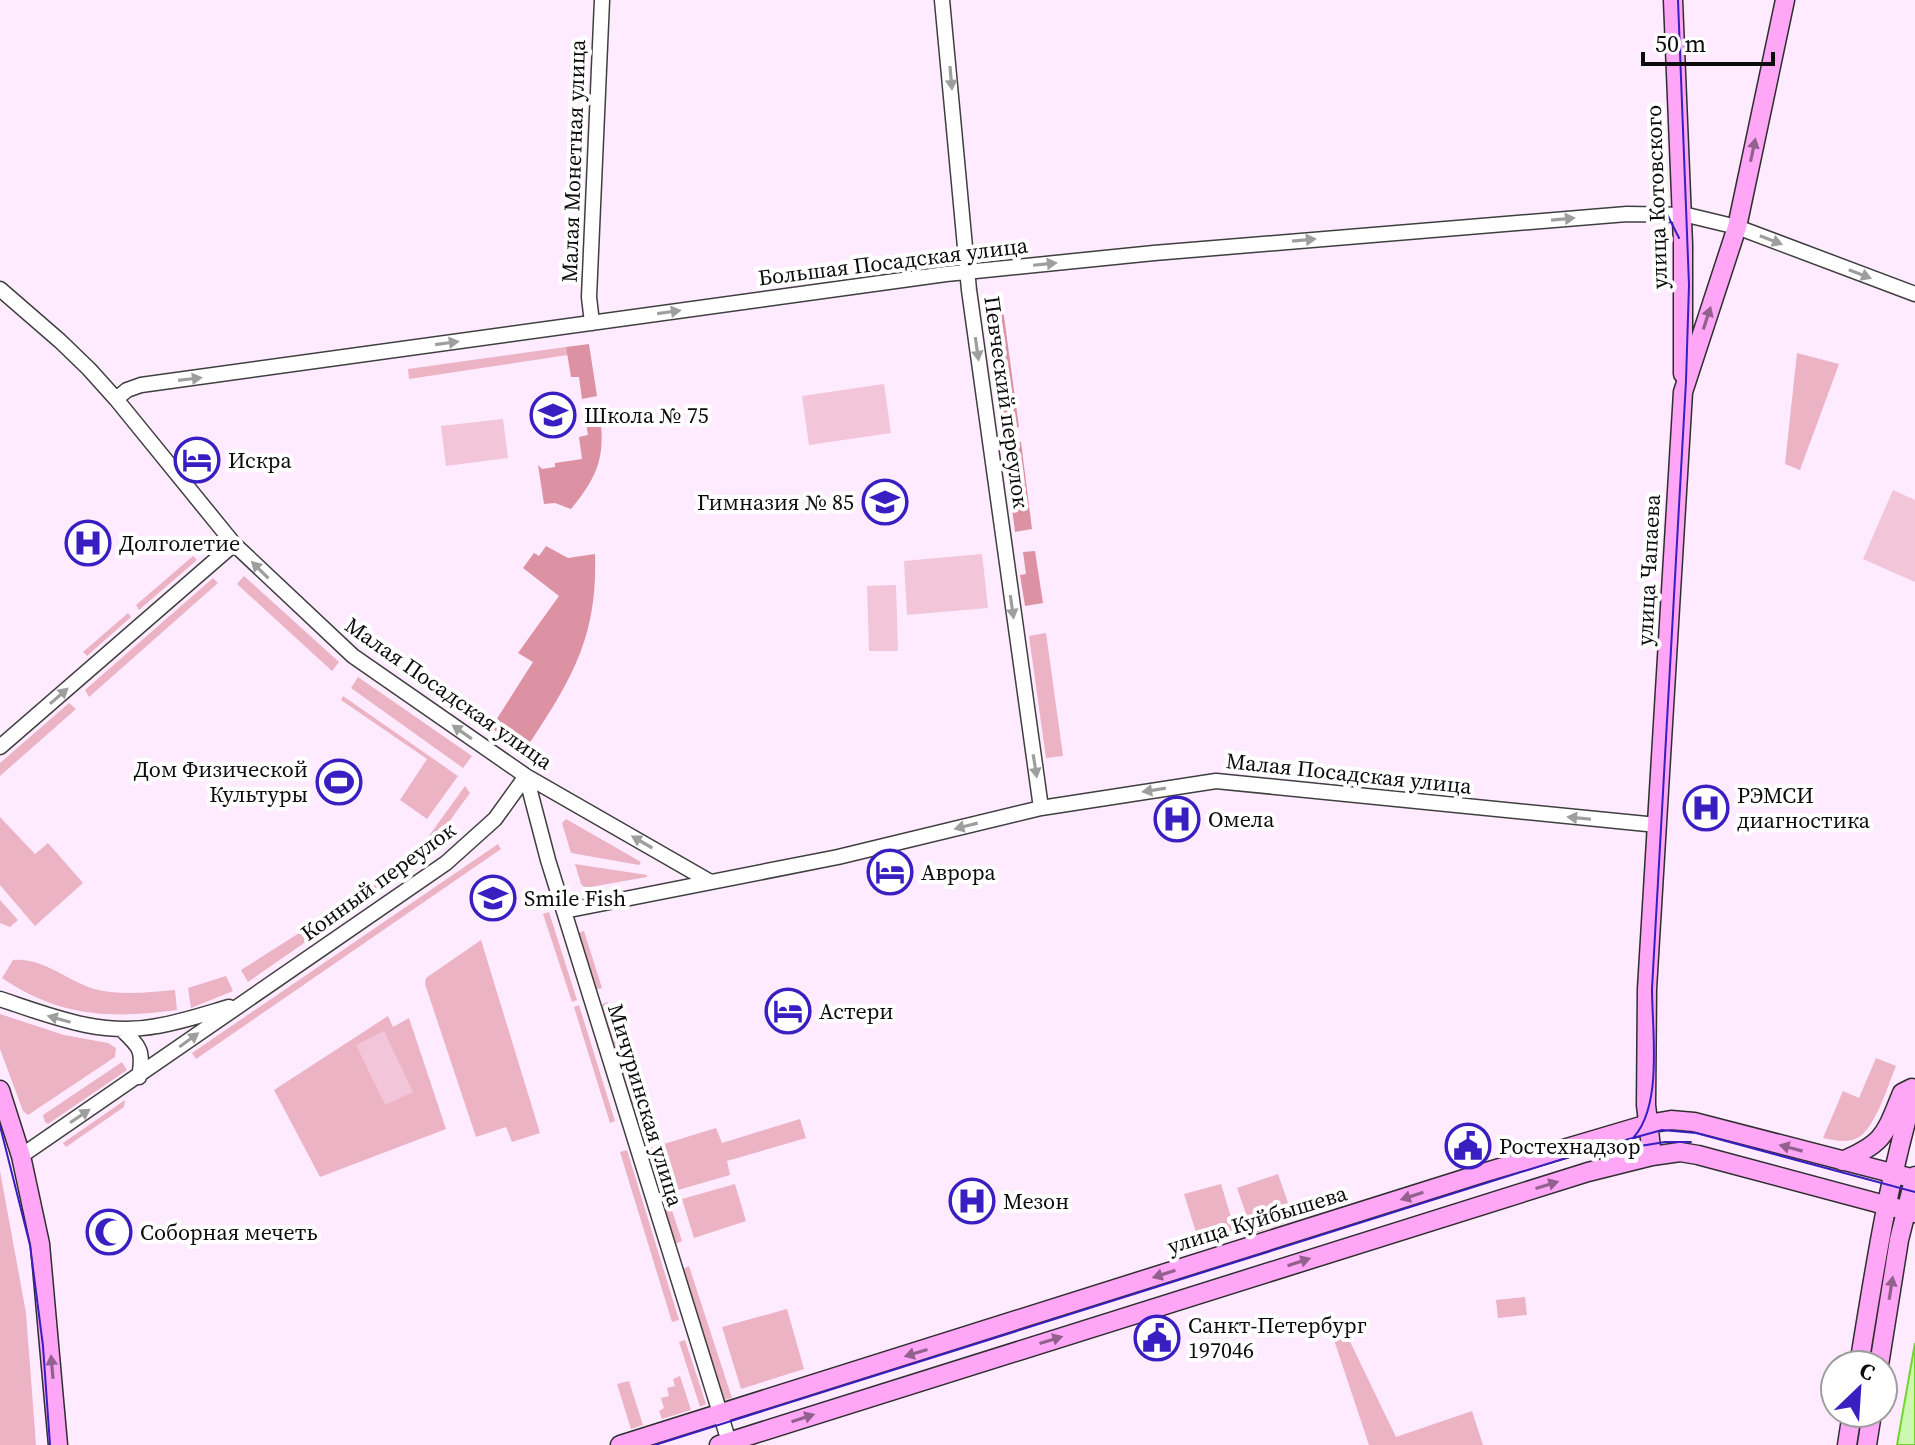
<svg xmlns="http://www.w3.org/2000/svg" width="1915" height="1445" viewBox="0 0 1915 1445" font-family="'Source Serif 4',serif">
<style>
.green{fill:#ebb3c4}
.forest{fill:#dc92a3}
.pitch{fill:#f2c5d9}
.water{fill:#ccf9ad;stroke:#70d431;stroke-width:2}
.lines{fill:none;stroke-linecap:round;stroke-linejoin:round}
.street-casing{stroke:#3f3f3f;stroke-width:17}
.secondary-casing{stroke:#2e2e2e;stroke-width:21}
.street{stroke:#fff;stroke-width:14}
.secondary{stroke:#ffa6f6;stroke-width:18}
.tram{stroke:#391ec2;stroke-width:2}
.oneway{fill:#9e9e9e}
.oneway2{fill:#92618d}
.labels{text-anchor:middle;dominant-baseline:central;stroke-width:8;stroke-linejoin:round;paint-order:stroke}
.street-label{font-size:22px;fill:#0c0c0c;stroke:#fff}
.poi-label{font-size:22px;fill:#0c0c0c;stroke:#fff;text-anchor:start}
</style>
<rect width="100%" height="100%" fill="#ffebff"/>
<!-- green -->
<path class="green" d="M566,347L568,355L409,379L408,369Z
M1797,353L1839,364L1800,470L1785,464Z
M193,556L197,560L139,610L136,605Z
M244,576L339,662L332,671L237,584Z
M213,578L218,583L89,697L85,690Z
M128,613L131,617L87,656L83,652Z
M1046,633L1063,756L1046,758L1029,636Z
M358,677L472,756L463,768L351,688Z
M343,696L458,776L427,819L400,800L427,759L341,700Z
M69,703L76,709L0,776V763Z
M465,786L470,793L427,852L421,847Z
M0,817L35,854L48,843L83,883L35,926L0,885Z
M566,819L641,862L639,865L571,853L562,823Z
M498,844L501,849L196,1059L192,1053Z
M416,853L423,858L408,873L370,899L364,891L403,865Z
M575,864L647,875V877L585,888L581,884Z
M0,900L18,920L10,927L0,923Z
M351,900L356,907L248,982L241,970Z
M549,912L577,1000L572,1002L543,914Z
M584,931L602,988L595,990L578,933Z
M481,940L540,1133L512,1142L506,1127L476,1137L425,984L426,978Z
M13,960C42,957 68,981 94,989C120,996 149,992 175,990L177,1010C110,1019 60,1017 2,978Z
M226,976L233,991L191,1008L188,988Z
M608,1002L624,1057L617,1060L600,1005Z
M579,1005L615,1121L610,1123L574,1007Z
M0,1014L64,1035L108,1043L116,1048L115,1057L28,1115L23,1111L0,1049Z
M388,1016L393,1027L409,1018L446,1129L320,1177L274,1090Z
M1876,1058L1896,1066C1888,1085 1874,1133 1855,1139C1844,1143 1834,1140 1823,1138L1843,1091L1859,1098Z
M122,1062L127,1070L48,1124L45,1122L43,1115Z
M628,1067L646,1122L638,1125L620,1069Z
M125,1100L124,1107L66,1147L63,1143Z
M800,1119L806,1138L727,1161L730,1175L678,1190L664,1144L716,1128L722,1143Z
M652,1147L667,1195L661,1197L645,1149Z
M627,1150L679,1320L672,1322L620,1152Z
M0,1171L26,1313L36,1445H0Z
M1278,1174L1294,1220L1253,1234L1237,1188Z
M735,1184L746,1221L694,1238L682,1199Z
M1221,1184L1235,1230L1199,1242L1184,1194Z
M670,1204L682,1241L675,1244L663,1206Z
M689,1266L732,1398L724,1400L683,1269Z
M1525,1297L1527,1315L1498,1318L1496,1300Z
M787,1309L804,1369L741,1389L722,1327Z
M1343,1327L1396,1437L1472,1411L1483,1445H1369L1331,1331Z
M685,1340L706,1404L700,1407L679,1342Z
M680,1376L691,1410L662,1419L659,1411L664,1408L661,1398L669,1396L667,1388L675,1386L673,1379Z
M629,1381L643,1425L631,1429L617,1384Z"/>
<!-- forest -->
<path class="forest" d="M1003,309L1019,427L1002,429L987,311Z
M589,344L597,396L582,399L579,377H571L566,347Z
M599,409C606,454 600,474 571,509L555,503L544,504L538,465L542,469L555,467V463L582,459L579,437L588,435L584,412Z
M1021,442L1032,529L1015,532L1004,444Z
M546,546L568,558L595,554C598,639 570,682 525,750L491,728L533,662L518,653L559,596L523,568L534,553L539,556Z
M1035,551L1043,603L1025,606L1020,575L1026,574L1023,552Z"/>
<!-- pitch -->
<path class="pitch" d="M884,384L891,433L809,445L802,396Z
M503,419L508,458L446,466L441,426Z
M1893,490L1915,500V582L1863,559Z
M982,554L988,608L907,615L904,561Z
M896,585L898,651H869L867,586Z
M384,1031L413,1092L385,1105L356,1045Z"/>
<!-- water -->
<path class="water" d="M1915,1343V1445H1897Z"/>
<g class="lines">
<!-- street casing -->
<g class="street-casing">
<path id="street" d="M942,0L969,290L1041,808
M0,289L60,341L89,369L116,399L234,544L353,656L526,776L709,881
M592,323L589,297L602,0
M116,399L127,390L141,385L946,274L1154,253L1627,214L1687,215L1737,227L1915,294
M0,747L234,544
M526,776L548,860L730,1445
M564,911L838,857L1041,808L1216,781L1657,825
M0,999C51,1016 102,1037 157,1026C181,1022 205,1014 229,1007
M121,1029C140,1047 144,1050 139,1077
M21,1156L446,863L495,819L526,776"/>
</g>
<!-- secondary casing -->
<g class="secondary-casing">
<path id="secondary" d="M1673,0L1683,244V374
M0,1090L21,1156L40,1244L58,1445
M1652,1156L1646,1105L1647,989L1683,392L1737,227L1785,0
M1842,1161C1885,1143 1885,1134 1902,1093L1912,1088
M1859,1365C1874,1273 1888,1180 1915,1090
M1879,1365L1899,1240L1915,1176
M620,1445L1486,1172L1648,1124L1671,1120L1694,1122L1915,1179
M719,1445L1588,1172L1652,1156L1680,1152L1698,1155L1915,1213
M1847,1445L1852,1413
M1867,1445L1872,1413"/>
</g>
<!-- street -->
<use href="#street" class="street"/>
<!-- secondary -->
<use href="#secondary" class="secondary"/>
<!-- tram -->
<path class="tram" d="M1657,194L1679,238
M0,1126L30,1245L43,1346L50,1445
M1630,1141C1664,1110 1652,1032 1652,989L1686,381L1689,285L1678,0
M1640,1146L1665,1142H1691
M655,1445L1604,1146L1662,1130L1696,1133L1915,1192"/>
</g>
<!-- one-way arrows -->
<defs><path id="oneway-solid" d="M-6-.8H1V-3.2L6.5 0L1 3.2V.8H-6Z" transform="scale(2)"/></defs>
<g class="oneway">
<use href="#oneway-solid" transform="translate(951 78) rotate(85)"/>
<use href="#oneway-solid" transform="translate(1563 219) rotate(-5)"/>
<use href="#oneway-solid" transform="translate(1304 240) rotate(-5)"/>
<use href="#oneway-solid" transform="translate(1771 240) rotate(21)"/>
<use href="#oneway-solid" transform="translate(1045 264) rotate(-6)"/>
<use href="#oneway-solid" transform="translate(1860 274) rotate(21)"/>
<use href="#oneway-solid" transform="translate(669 312) rotate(-8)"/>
<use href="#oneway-solid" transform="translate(447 343) rotate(-8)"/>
<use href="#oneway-solid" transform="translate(977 349) rotate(82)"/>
<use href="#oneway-solid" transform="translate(190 379) rotate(-7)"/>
<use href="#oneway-solid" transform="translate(260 570) rotate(-135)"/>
<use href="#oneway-solid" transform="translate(1012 607) rotate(82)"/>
<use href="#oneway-solid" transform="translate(59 696) rotate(-41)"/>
<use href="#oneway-solid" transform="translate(462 732) rotate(-145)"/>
<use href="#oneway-solid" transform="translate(1035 766) rotate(81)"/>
<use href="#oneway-solid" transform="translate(1154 790) rotate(171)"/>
<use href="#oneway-solid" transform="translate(1579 818) rotate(-174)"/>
<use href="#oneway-solid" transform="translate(966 826) rotate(166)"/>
<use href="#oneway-solid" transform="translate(642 842) rotate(-150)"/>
<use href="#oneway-solid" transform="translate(59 1019) rotate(-164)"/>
<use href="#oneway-solid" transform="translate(189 1040) rotate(-36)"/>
<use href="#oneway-solid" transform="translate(80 1116) rotate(-34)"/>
</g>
<g class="oneway2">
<use href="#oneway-solid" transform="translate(1753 150) rotate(-78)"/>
<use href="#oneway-solid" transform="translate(1707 318) rotate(-72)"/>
<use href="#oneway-solid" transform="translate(1791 1148) rotate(-165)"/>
<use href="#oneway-solid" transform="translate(1547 1185) rotate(-17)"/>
<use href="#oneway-solid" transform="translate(1412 1196) rotate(162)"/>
<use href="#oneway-solid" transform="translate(1299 1262) rotate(-18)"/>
<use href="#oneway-solid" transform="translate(1164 1274) rotate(162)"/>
<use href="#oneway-solid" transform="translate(1891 1288) rotate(-81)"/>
<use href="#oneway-solid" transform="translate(1051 1340) rotate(-17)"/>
<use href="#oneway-solid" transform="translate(916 1353) rotate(163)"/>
<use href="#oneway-solid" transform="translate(52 1367) rotate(-95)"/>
<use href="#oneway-solid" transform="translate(803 1418) rotate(-18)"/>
</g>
<!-- icons -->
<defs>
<g id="school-ring" transform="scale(2.3)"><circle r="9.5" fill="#fff" stroke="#391ec2" stroke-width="1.5"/><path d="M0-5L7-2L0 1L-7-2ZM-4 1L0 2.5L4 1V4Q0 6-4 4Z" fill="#391ec2"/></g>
<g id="hotel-ring" transform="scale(2.3)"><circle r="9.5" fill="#fff" stroke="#391ec2" stroke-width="1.5"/><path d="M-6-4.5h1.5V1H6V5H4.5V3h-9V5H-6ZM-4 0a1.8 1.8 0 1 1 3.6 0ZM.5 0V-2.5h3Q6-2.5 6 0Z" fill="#391ec2"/></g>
<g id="hospital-ring" transform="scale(2.3)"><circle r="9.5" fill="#fff" stroke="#391ec2" stroke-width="1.5"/><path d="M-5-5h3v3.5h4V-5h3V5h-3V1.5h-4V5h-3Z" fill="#391ec2"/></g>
<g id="stadium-ring" transform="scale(2.3)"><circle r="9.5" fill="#fff" stroke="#391ec2" stroke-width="1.5"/><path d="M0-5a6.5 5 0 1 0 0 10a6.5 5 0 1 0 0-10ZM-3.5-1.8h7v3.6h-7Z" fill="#391ec2"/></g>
<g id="civic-ring" transform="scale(2.3)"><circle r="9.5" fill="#fff" stroke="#391ec2" stroke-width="1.5"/><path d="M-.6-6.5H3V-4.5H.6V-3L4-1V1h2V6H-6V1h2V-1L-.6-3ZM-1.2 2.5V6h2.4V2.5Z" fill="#391ec2"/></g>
<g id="mosque-ring" transform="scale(2.3)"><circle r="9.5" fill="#fff" stroke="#391ec2" stroke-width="1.5"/><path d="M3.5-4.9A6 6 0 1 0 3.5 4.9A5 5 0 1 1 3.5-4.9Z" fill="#391ec2"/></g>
</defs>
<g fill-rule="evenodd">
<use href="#school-ring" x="553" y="415"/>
<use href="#hotel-ring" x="197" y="460"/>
<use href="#school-ring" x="885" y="502"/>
<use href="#hospital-ring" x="88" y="543"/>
<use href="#stadium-ring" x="339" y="782"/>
<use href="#hospital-ring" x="1706" y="808"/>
<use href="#hospital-ring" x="1177" y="819"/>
<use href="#hotel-ring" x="890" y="872"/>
<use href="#school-ring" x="493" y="898"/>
<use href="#hotel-ring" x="788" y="1011"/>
<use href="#civic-ring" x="1468" y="1146"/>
<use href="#hospital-ring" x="972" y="1201"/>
<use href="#mosque-ring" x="109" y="1232"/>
<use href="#civic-ring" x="1157" y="1338"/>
</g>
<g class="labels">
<!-- street labels -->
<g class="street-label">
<text transform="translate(573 161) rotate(-88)">Малая Монетная улица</text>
<text transform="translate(1656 197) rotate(-92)">улица Котовского</text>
<text transform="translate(893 261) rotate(-7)">Большая Посадская улица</text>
<text transform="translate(1007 402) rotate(82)">Певческий переулок</text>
<text transform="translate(1648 570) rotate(-87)">улица Чапаева</text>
<text transform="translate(449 693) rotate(35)">Малая Посадская улица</text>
<text transform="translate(1349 773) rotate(6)">Малая Посадская улица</text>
<text transform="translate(378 881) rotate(-36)">Конный переулок</text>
<text transform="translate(646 1105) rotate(73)">Мичуринская улица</text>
<text transform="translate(1257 1219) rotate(-17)">улица Куйбышева</text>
</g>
<!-- poi labels -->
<g class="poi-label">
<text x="584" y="415">Школа № 75</text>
<text x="228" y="460">Искра</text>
<text x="854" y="502" text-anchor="end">Гимназия № 85</text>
<text x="119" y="543">Долголетие</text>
<text x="308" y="769" text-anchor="end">Дом Физической<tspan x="308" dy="25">Культуры</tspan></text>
<text x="1737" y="795">РЭМСИ<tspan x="1737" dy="25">диагностика</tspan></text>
<text x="1208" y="819">Омела</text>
<text x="921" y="872">Аврора</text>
<text x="524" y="898">Smile Fish</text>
<text x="819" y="1011">Астери</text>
<text x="1499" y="1146">Ростехнадзор</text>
<text x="1003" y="1201">Мезон</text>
<text x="140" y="1232">Соборная мечеть</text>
<text x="1188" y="1325">Санкт-Петербург<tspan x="1188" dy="25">197046</tspan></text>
</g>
</g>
<!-- north arrow -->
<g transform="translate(1859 1389) rotate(25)"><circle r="38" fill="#ffffff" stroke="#9e9e9e" stroke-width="2"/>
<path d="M0-6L14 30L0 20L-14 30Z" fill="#391ec2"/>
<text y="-12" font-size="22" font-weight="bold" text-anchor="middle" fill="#0c0c0c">С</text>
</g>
<!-- scale -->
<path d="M1643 52v12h130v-12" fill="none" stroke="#0c0c0c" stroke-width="4"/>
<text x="1655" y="52" font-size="24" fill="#0c0c0c" stroke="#ffffff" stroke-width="6" paint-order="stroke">50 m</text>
</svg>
